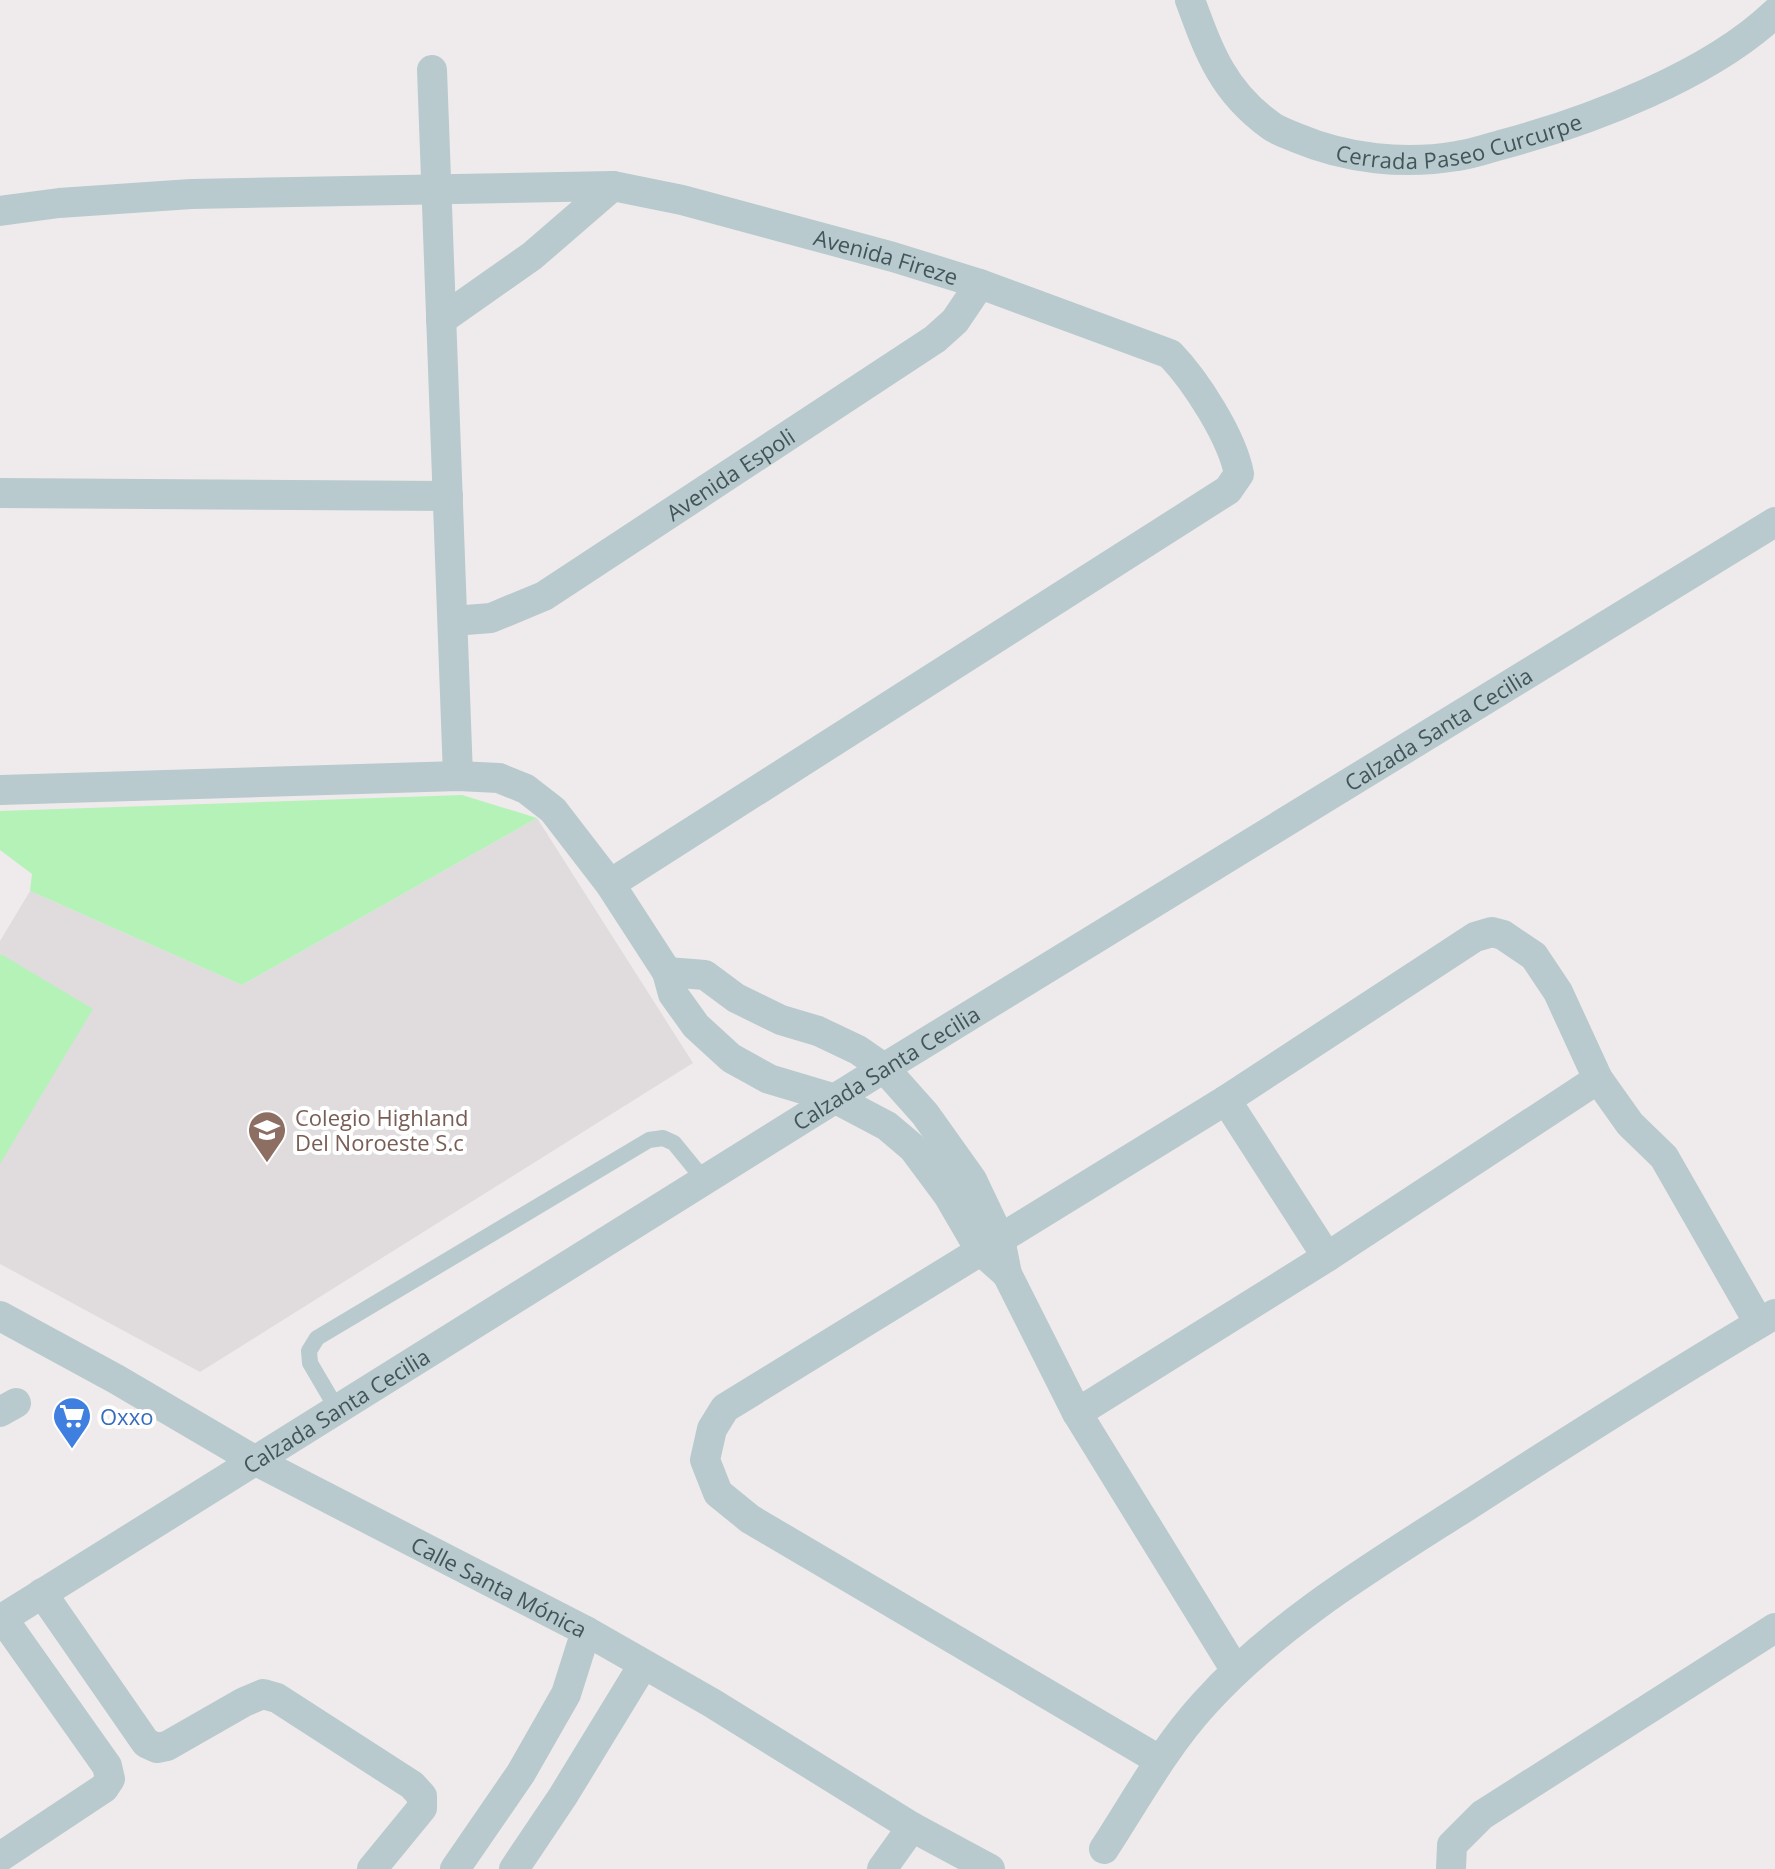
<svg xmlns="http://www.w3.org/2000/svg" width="1775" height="1869" viewBox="0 0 1775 1869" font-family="'Open Sans',sans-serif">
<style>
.education{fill:#e0dcde}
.green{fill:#b4f2b8}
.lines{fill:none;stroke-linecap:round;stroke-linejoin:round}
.service{stroke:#b8cacd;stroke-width:16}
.minor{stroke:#b8cacd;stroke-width:30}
.labels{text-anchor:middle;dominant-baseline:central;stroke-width:8;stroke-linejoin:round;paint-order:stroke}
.street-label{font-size:22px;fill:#42565a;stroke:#fff}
.education-label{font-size:22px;fill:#785e54;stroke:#fff;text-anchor:start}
.shop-label{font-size:22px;fill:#366cbe;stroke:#fff;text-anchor:start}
</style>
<rect width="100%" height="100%" fill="#efebec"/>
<!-- education -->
<path class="education" d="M537,818L693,1063L200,1372L0,1264V941L30,891L242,985Z"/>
<!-- green -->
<path class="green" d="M462,795L537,818L242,985L30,891L32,874L0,850V811Z
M1,954L93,1009L0,1164V956Z"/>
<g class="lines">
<!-- service -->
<path class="service" d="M337,1409L310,1363L309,1351L317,1338L649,1140L663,1138L674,1143L705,1181"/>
<!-- minor -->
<g class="minor">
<path id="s1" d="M1190,0C1209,52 1223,91 1270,125C1277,131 1288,134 1297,138C1347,159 1404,165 1457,156C1473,154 1489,148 1504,144C1590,121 1710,75 1775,13"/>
<path d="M432,70L458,776"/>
<path id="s2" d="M0,211L59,203L191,194L613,186L682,200L893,257L980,284L1170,354C1196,381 1232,437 1239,474L1228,490L610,884"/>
<path d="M441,320L532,256L613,186"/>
<path d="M0,493L448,496"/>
<path id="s3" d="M453,621L491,618L544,596L935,339L955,321L980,284"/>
<path d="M0,790L458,776L499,778L526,789L553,810L610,884L667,972L673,994L696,1026L731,1058L769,1079L836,1099L887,1126L913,1148L948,1195L980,1250L1007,1274"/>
<path d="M667,972L705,975L736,998L781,1020L818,1031L858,1050L884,1068L925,1114L972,1180L1000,1239L1007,1274L1077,1413L1236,1671"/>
<path d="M1226,1100L1327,1257"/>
<path id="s4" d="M0,1316L116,1379L254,1460L586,1631L712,1703L912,1827L990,1869"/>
<path d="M0,1412L16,1403"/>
<path d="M1077,1413L1327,1257L1598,1079"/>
<path d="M42,1593L146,1743L157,1748L167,1746L244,1702L263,1694L277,1698L412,1785L422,1796V1808L372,1869"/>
<path id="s5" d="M0,1620L884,1068L1775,522"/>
<path d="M1159,1760L750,1519L718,1493L705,1460L712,1429L725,1408L1226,1100L1475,937L1492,932L1503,935L1534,956L1558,992L1598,1079L1630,1124L1664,1157L1759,1323"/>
<path d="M1104,1849C1136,1800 1164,1748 1204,1704C1278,1622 1378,1563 1470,1504C1571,1439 1672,1375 1775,1314"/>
<path d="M0,1857L104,1788L110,1779L107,1766L3,1619"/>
<path d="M455,1869L521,1773L566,1694L586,1631"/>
<path d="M514,1869L563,1796L643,1665"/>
<path d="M882,1869L912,1827"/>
<path d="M1451,1869L1452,1845L1482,1815L1775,1628"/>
</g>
</g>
<!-- icons -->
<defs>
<g id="school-pin" transform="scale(2)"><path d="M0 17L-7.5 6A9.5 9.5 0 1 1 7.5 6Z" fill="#8d6e63" stroke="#fff"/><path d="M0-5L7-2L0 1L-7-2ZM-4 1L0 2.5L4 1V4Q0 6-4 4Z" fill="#fff"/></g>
<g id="supermarket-pin" transform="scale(2)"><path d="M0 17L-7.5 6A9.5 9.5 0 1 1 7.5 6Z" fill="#3f7fe0" stroke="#fff"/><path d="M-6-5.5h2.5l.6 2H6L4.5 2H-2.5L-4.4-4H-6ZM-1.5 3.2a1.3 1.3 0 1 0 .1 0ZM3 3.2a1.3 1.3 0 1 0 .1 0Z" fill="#fff"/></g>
</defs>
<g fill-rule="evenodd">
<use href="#school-pin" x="267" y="1130"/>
<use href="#supermarket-pin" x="72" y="1416"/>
</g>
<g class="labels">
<!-- street labels -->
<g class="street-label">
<text stroke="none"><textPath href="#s1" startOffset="348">Cerrada Paseo Curcurpe</textPath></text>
<text stroke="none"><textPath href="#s2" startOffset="896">Avenida Fireze</textPath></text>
<text stroke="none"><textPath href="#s3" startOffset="318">Avenida Espoli</textPath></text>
<text stroke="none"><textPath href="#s5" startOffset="1692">Calzada Santa Cecilia</textPath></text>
<text stroke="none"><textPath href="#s5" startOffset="1044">Calzada Santa Cecilia</textPath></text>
<text stroke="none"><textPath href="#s5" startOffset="396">Calzada Santa Cecilia</textPath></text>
<text stroke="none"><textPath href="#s4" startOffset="568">Calle Santa Mónica</textPath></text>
</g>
<!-- education labels -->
<g class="education-label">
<text x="295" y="1117">Colegio Highland<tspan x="295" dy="25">Del Noroeste S.c</tspan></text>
</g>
<!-- shop labels -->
<g class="shop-label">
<text x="100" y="1416">Oxxo</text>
</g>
</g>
</svg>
